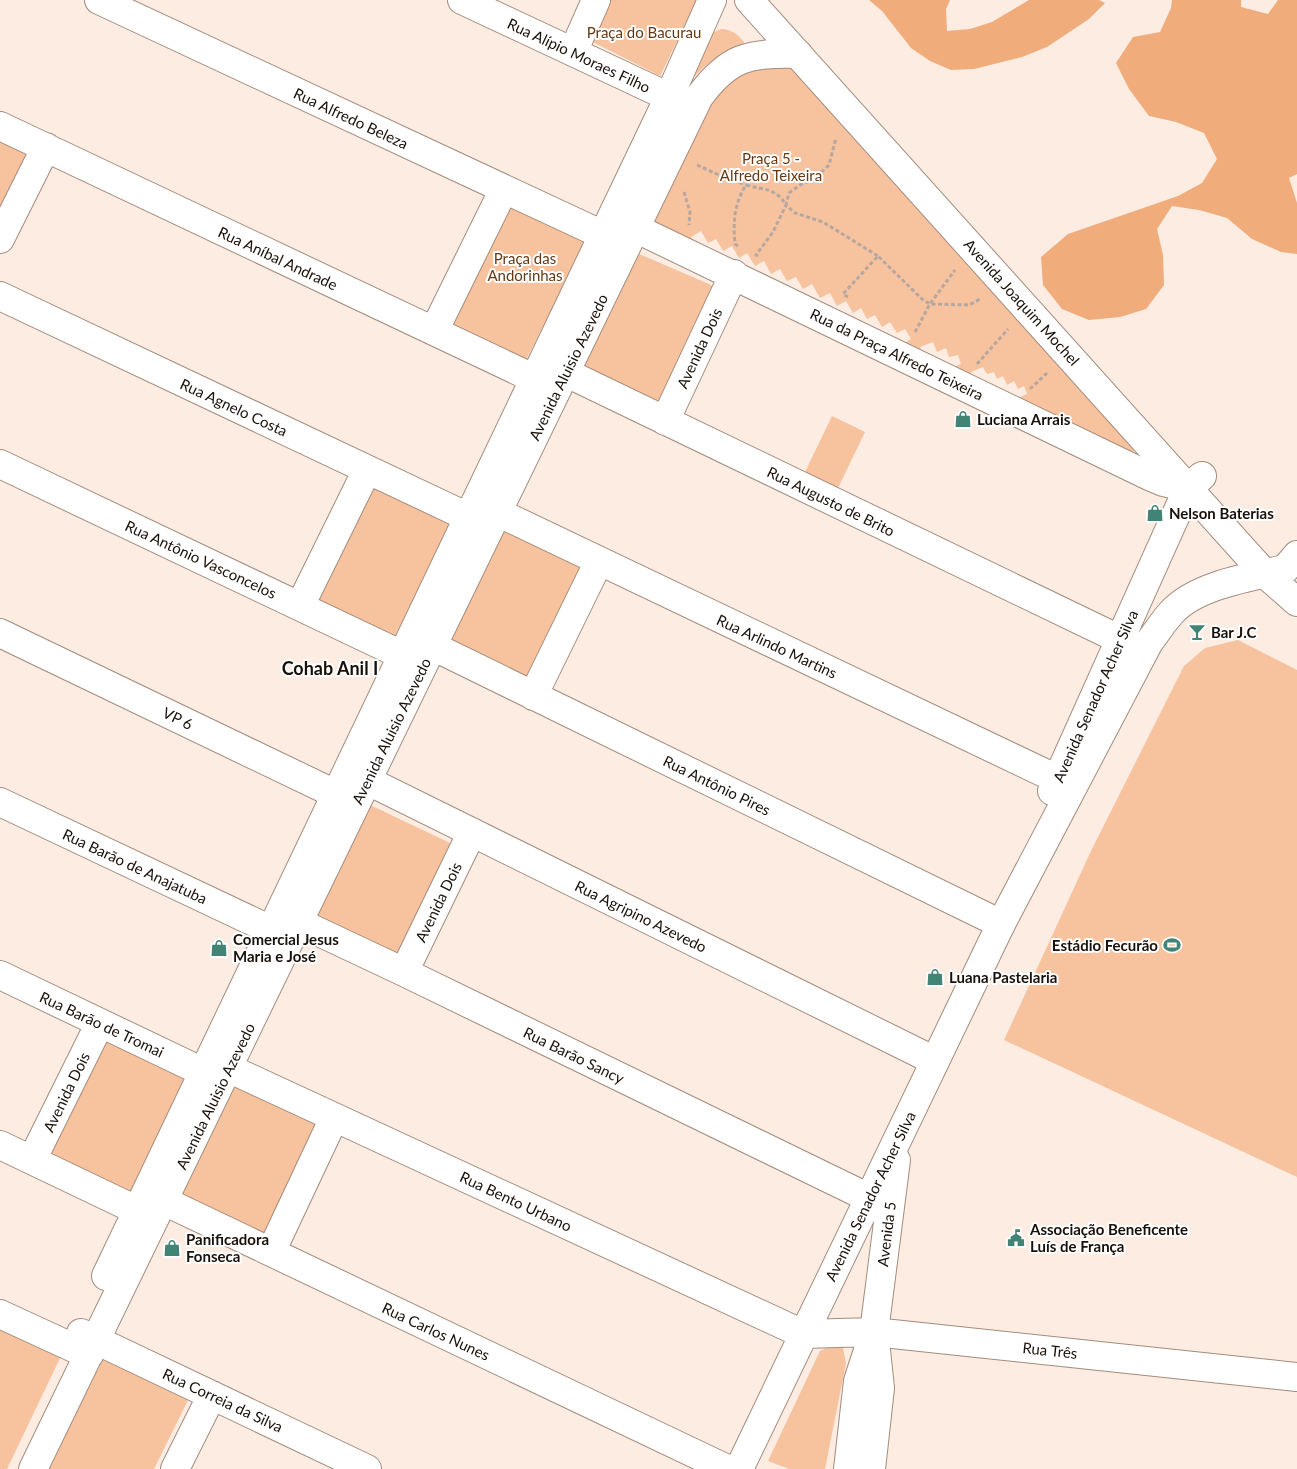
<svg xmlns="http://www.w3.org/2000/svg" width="1297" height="1469" viewBox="0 0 1297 1469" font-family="Lato,sans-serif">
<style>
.green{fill:#f7c29e}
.forest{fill:#f1ac7b}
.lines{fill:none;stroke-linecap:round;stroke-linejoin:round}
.minor-casing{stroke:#a38c7c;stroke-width:30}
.tertiary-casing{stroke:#a38c7c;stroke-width:30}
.secondary-casing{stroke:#a38c7c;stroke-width:30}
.path{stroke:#b6a8a0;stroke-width:3;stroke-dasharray:4 2.5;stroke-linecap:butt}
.minor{stroke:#fff;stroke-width:28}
.tertiary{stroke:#fff;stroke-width:28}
.secondary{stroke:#fff;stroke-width:28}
.labels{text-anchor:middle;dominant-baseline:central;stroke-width:4;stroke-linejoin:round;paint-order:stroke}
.park-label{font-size:15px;fill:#663915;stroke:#fff}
.street-label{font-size:15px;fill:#19100a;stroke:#fff}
.poi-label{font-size:15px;font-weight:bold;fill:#19100a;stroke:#fff;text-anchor:start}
.quarter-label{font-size:18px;font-weight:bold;fill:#19100a;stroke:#fff}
</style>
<rect width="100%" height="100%" fill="#fcece2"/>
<!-- green -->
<path class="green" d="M602,0H697L660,76L589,40Z
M721,29C730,29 738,34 744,42L743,45L706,65L690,81L710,34Z
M766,62L793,69L1135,447V450L1132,452L1013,400L1027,394L1024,386L1018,389L1014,381L1007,385L1003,376L997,379L994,372L987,374L983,367L971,372L975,382L949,369L961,364L958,355L949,357L946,348L937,352L933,342L920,347L924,357L900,346L911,339L905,329L897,333L890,322L882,327L875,315L867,319L861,308L853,313L846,301L837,306L830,293L820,298L812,284L803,289L796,277L787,281L780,269L771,274L764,261L755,266L747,253L739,258L732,246L723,251L716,239L708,243L701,231L691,237L698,249L648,223L721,79Z
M0,132L37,150L0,226Z
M507,205L586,240L525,362L449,323Z
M630,250L718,288L658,410L574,369Z
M832,416L865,432L837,490L804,474Z
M375,482L453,519L394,638L316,600Z
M507,522L588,561L528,684L447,644Z
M1238,640L1297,670V1177L1004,1040L1091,851L1184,666L1205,648Z
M368,804L452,844L396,962L312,922Z
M104,1035L190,1078L132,1199L43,1157Z
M239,1078L325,1117L265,1239L181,1196Z
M0,1327L61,1356L7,1469H0Z
M833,1345L843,1348L846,1363L825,1469H789L768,1461L820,1351Z
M102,1354L189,1398L154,1469H46Z"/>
<!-- forest -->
<path class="forest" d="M869,0H950L946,9L947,31L970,29L992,22L1029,0H1099L1105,3L1089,19L1047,47L1022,57L974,69L951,70L930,61L911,48L882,11Z
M1172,0H1241V7L1268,14L1278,0H1297V174L1289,178L1297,203V254L1281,252L1252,239L1227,218L1199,210L1172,206L1157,229L1163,255L1164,285L1146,309L1120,317L1089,320L1062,309L1043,285L1041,257L1068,234L1178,196L1202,183L1217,159L1204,133L1176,122L1149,116L1129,89L1116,63L1133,37L1160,32L1171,8Z"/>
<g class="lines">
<!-- minor casing -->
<g class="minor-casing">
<path id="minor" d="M99,0L603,235
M462,0L669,97
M573,52L596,0
M0,126L550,386
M635,228L1149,476L1163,482L1188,488
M0,239L46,147
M0,296L468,517
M434,331L504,189
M548,364L1121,640
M665,421L734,274
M0,464L402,655
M497,512L1057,779
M1285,569L1297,555
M300,606L367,470
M0,633L352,802
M416,638L1001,924
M533,696L599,561
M350,772L935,1061
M0,802L271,930
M283,915L404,972L869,1198
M404,972L472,832
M0,975L203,1072
M228,1068L803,1334
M0,1145L153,1218
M32,1160L100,1023
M147,1193L727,1469
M271,1252L334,1118
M106,1276L669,97L712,0
M0,1314L89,1355
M81,1333L367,1469
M33,1469L699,97C729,56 749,53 798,54
M175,1469L212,1395"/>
</g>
<!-- tertiary casing -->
<g class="tertiary-casing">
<path id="tertiary" d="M1052,791L1188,488L1202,476
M803,1334L874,1332L1297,1377
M739,1469L1001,924L1149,642C1157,632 1164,620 1173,611C1198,585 1250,577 1285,569
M848,1469L858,1381L874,1332L896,1160
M871,1469L880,1388L875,1341"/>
</g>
<!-- secondary casing -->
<g class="secondary-casing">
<path id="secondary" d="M749,0L1265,574L1297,602"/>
</g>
<!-- path -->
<path class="path" d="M697,165L719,175L746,185
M684,192L690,212L689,225
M738,246L735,244C733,222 734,204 746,185C764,190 776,188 786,205L789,193L800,185L814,179L829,165L836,138
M758,256L756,255L773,232L786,205L795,213L823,222L878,256
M848,297L843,294L878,256L923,300L930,304L969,305L980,299
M915,332L930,304L955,270
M977,364L1008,329
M1030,389L1047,373"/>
<!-- minor -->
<use href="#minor" class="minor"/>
<!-- tertiary -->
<use href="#tertiary" class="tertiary"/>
<!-- secondary -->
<use href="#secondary" class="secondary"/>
</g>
<!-- icons -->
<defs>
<g id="shop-bare" transform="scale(1.35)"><path d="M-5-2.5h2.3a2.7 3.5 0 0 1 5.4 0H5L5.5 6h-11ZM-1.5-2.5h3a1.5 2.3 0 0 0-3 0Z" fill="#418375" stroke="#fff" stroke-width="2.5" paint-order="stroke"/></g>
<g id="bar-bare" transform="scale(1.35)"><path d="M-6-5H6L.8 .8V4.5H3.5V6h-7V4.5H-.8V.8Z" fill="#418375" stroke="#fff" stroke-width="2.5" paint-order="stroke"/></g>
<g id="stadium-bare" transform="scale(1.35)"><path d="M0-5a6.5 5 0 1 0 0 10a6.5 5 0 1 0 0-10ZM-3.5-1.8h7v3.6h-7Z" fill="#418375" stroke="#fff" stroke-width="2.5" paint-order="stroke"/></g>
<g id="civic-bare" transform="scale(1.35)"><path d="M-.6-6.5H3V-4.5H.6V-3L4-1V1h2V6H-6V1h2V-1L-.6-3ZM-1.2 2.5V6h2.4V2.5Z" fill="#418375" stroke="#fff" stroke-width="2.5" paint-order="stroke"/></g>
</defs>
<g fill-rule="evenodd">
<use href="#shop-bare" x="963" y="419"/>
<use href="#shop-bare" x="1155" y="513"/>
<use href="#bar-bare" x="1197" y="632"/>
<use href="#stadium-bare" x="1172" y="945"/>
<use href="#shop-bare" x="219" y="948"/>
<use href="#shop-bare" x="935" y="977"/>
<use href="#civic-bare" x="1016" y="1238"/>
<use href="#shop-bare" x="172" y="1248"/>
</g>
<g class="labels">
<!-- park labels -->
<g class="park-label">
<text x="644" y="32">Praça do Bacurau</text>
<text x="771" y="158">Praça 5 -<tspan x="771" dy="17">Alfredo Teixeira</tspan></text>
<text x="525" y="258">Praça das<tspan x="525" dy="17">Andorinhas</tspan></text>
</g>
<!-- street labels -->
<g class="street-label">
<text transform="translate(579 55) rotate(25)">Rua Alípio Moraes Filho</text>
<text transform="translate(351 118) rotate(25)">Rua Alfredo Beleza</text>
<text transform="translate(278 258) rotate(25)">Rua Aníbal Andrade</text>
<text transform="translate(1022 302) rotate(48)">Avenida Joaquim Mochel</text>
<text transform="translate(699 348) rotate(-65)">Avenida Dois</text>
<text transform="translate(897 354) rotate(26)">Rua da Praça Alfredo Teixeira</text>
<text transform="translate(568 367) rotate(-64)">Avenida Aluisio Azevedo</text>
<text transform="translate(234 407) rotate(25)">Rua Agnelo Costa</text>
<text transform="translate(831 501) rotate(26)">Rua Augusto de Brito</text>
<text transform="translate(201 559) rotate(25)">Rua Antônio Vasconcelos</text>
<text transform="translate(777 646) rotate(25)">Rua Arlindo Martins</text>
<text transform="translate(1095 696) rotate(-66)">Avenida Senador Acher Silva</text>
<text transform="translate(178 718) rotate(26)">VP 6</text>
<text transform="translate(391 731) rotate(-64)">Avenida Aluisio Azevedo</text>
<text transform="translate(717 785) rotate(26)">Rua Antônio Pires</text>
<text transform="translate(135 866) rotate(25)">Rua Barão de Anajatuba</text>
<text transform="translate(438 902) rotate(-64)">Avenida Dois</text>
<text transform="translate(641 916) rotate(26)">Rua Agripino Azevedo</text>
<text transform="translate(102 1024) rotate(25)">Rua Barão de Tromai</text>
<text transform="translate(574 1055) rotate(26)">Rua Barão Sancy</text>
<text transform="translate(66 1092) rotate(-64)">Avenida Dois</text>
<text transform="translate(215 1096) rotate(-64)">Avenida Aluisio Azevedo</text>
<text transform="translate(870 1196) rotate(-64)">Avenida Senador Acher Silva</text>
<text transform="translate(516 1201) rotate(25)">Rua Bento Urbano</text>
<text transform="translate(886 1234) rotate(-83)">Avenida 5</text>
<text transform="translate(436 1331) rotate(25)">Rua Carlos Nunes</text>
<text transform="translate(1050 1350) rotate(6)">Rua Três</text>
<text transform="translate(223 1400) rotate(25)">Rua Correia da Silva</text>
</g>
<!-- poi labels -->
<g class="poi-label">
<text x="977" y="419">Luciana Arrais</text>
<text x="1169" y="513">Nelson Baterias</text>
<text x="1211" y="632">Bar J.C</text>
<text x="233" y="939">Comercial Jesus<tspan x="233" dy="17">Maria e José</tspan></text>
<text x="1158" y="945" text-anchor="end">Estádio Fecurão</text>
<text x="949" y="977">Luana Pastelaria</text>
<text x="1030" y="1229">Associação Beneficente<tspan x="1030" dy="17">Luís de França</tspan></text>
<text x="186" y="1239">Panificadora<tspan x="186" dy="17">Fonseca</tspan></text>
</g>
<!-- quarter labels -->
<g class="quarter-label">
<text x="330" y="668">Cohab Anil I</text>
</g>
</g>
</svg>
